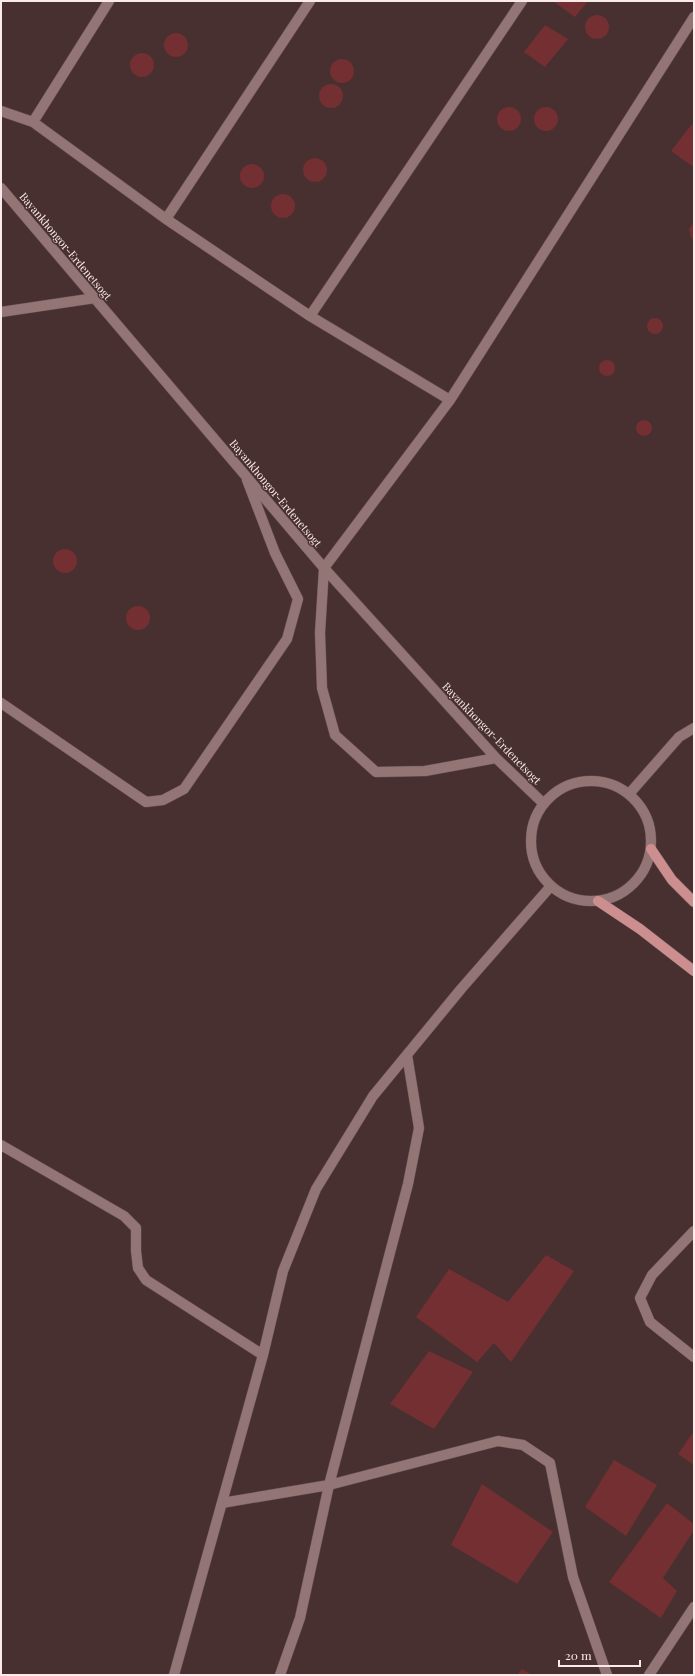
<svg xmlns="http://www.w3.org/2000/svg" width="695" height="1676" viewBox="0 0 695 1676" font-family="'Playfair Display',serif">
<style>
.building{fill:#732f31}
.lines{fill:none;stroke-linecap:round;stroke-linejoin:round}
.minor-casing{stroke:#644f4f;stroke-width:11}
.major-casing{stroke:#644f4f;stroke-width:11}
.minor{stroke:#927574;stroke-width:10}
.major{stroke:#cc8e8e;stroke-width:10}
.labels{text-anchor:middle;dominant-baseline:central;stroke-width:3;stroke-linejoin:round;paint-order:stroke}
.street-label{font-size:11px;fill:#fbeaea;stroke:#493030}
</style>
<rect width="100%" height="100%" fill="#493030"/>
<!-- building -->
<path class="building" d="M555,1H588L575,17L554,2Z
M585 27a12 12 0 1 1 24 0a12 12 0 1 1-24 0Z
M545,25L568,39L545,67L524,52Z
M164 45a12 12 0 1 1 24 0a12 12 0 1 1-24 0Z
M130 65a12 12 0 1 1 24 0a12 12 0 1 1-24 0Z
M330 71a12 12 0 1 1 24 0a12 12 0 1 1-24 0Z
M319 96a12 12 0 1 1 24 0a12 12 0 1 1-24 0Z
M534 119a12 12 0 1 1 24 0a12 12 0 1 1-24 0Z
M497 119a12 12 0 1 1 24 0a12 12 0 1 1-24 0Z
M692,124L694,125V164L692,166L671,151Z
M303 170a12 12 0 1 1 24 0a12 12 0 1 1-24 0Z
M240 176a12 12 0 1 1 24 0a12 12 0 1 1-24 0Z
M271 206a12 12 0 1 1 24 0a12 12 0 1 1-24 0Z
M694,222V241L691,237L689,229Z
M647 326a8 8 0 1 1 16 0a8 8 0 1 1-16 0Z
M599 368a8 8 0 1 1 16 0a8 8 0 1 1-16 0Z
M636 428a8 8 0 1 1 16 0a8 8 0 1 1-16 0Z
M53 561a12 12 0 1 1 24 0a12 12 0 1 1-24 0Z
M126 618a12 12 0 1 1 24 0a12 12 0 1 1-24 0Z
M546,1255L574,1271L511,1362L494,1343L477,1362L416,1317L449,1269L508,1302Z
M429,1351L473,1372L434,1429L390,1404Z
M694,1431V1465L678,1454Z
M614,1460L657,1485L626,1536L585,1507Z
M482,1484L553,1532L517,1584L451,1545Z
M667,1503L694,1524V1530L663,1578L677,1591L661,1618L609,1582Z
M522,1669L532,1675H517Z"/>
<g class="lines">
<!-- minor casing -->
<g class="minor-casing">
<path id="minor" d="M1,111L33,122L166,219L310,316L450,400
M33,122L109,1
M1,188L324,568L496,758L544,804
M166,219L310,1
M1,312L95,298
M310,316L522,1
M1,703L146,802L163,800L184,789L287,639L298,599L275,553L247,480
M496,758L425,771L376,772L335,735L322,688L320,633L324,568L450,400L694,17
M531 841a60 60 0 1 1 120 0a60 60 0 1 1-120 0Z
M629,794L679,737L694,728
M1,1145L124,1216L136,1228V1251L138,1268L146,1280L263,1355
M694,1231L652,1275L640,1298L650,1322L694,1357
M222,1503L329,1485L498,1441L523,1445L550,1463L573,1577L607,1675
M174,1675L263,1355L283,1271L316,1189L373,1096L461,989L551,886
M280,1675L300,1618L329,1485L408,1184L419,1128L407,1055
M649,1675L694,1607"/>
</g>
<!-- major casing -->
<g class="major-casing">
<path id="major" d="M651,849L672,880L694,902
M598,901L640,929L694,971"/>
</g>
<!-- minor -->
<use href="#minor" class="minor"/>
<!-- major -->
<use href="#major" class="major"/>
</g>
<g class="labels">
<!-- street labels -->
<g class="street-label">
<text transform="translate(66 246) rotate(50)">Bayankhongor-Erdenetsogt</text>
<text transform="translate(276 493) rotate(50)">Bayankhongor-Erdenetsogt</text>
<text transform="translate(492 733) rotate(46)">Bayankhongor-Erdenetsogt</text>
</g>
</g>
<!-- border -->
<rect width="695" height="1676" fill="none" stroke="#fbeaea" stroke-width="4"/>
<!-- scale -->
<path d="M559 1660v6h81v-6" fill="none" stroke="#fbeaea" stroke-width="2"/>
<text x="565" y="1660" font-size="12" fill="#fbeaea" stroke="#493030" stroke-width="3" paint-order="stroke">20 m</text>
</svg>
